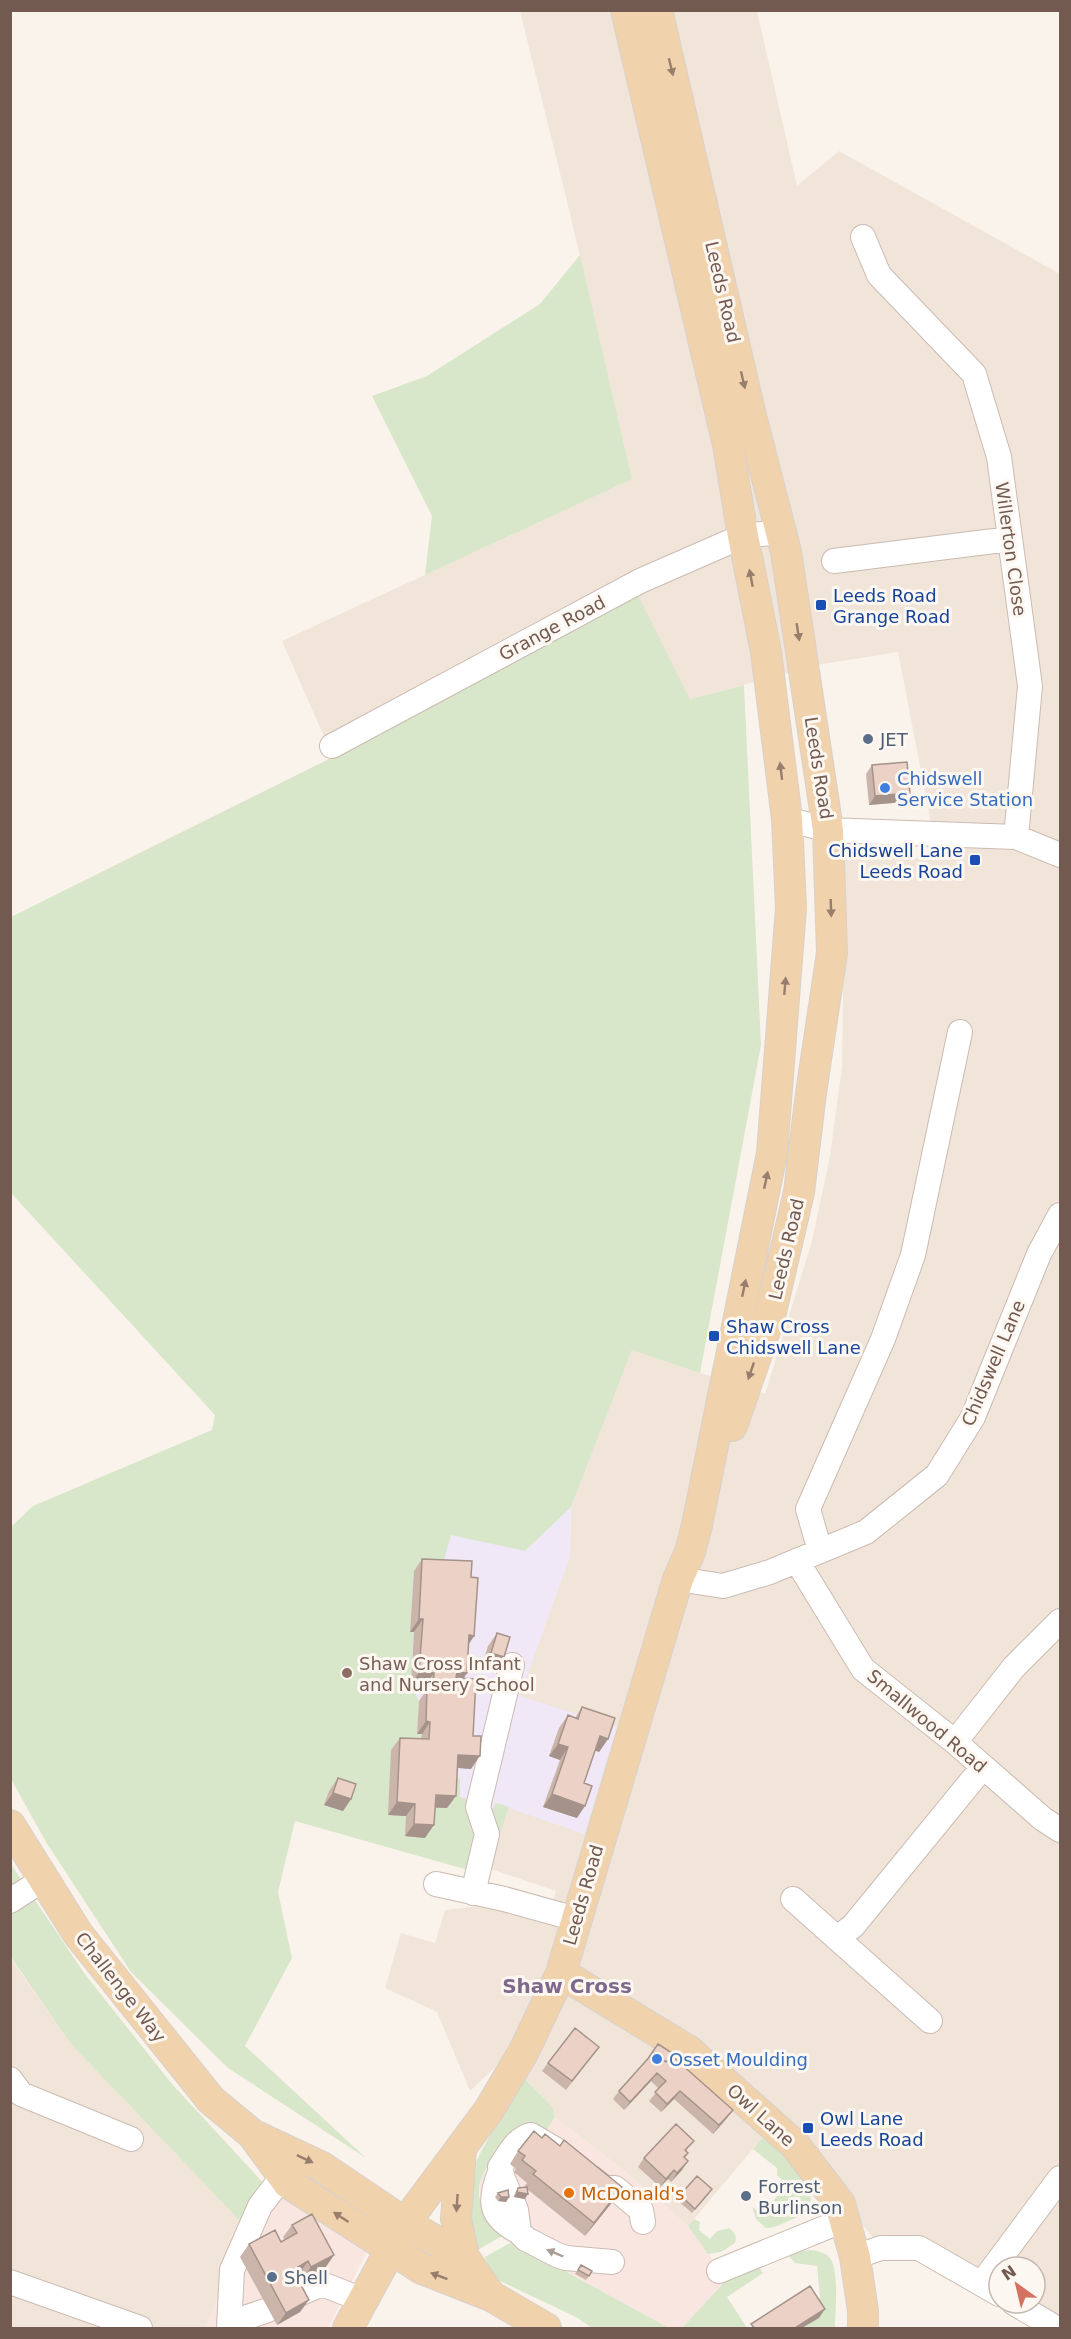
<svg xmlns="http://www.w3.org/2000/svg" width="1071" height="2339" viewBox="0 0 1071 2339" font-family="'DejaVu Sans',sans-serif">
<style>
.residential{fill:#f1e5da}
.commercial{fill:#f9e6e0}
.education{fill:#f0e7f7}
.green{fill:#d8e6ca}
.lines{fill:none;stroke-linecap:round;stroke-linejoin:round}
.minor-casing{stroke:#cbbbb2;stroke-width:26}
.major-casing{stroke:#d8d1ce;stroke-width:32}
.minor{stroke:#fff;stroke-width:24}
.major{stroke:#f0d2ac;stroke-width:30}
.wall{fill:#cbb5aa}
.shaded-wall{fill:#a5938b}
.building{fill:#ecd2c6;stroke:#a5938b;stroke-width:1.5}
.oneway{fill:#987e6c}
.oneway2{fill:#aa9c97}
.transit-dot{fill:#1a4fb4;stroke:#fdf7f1;stroke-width:2}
.service-dot{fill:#5c6f8a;stroke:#fdf7f1;stroke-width:2}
.shop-dot{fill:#3f7fe0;stroke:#fdf7f1;stroke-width:2}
.education-dot{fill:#8d6e63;stroke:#fdf7f1;stroke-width:2}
.food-dot{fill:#e8710a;stroke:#fdf7f1;stroke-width:2}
.labels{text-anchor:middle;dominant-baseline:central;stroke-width:6;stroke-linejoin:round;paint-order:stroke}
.street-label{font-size:18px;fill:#725a51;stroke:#fdf7f1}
.transit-label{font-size:18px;fill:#164399;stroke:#fdf7f1;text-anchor:start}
.service-label{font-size:18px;fill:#4e5e75;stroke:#fdf7f1;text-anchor:start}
.shop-label{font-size:18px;fill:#366cbe;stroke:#fdf7f1;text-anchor:start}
.education-label{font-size:18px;fill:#785e54;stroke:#fdf7f1;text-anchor:start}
.food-label{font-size:18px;fill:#c56008;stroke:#fdf7f1;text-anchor:start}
.neighbourhood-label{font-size:20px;font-weight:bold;fill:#7e698d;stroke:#fdf7f1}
</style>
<rect width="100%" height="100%" fill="#faf3eb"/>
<!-- residential -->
<path class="residential" d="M520,11H757L797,186L839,151L1060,274V2328L1035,2303V2267H999L982,2283L881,2248L779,2118L688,2226L632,2177L555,2117L552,2106L505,2058L470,2091L437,2012L385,1988L401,1933L435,1943L445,1910L489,1905L547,1921L556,1891L488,1868L509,1807L584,1833L519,1696L570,1556L571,1507L632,1350L765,1394L812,1241L830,1156L842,1067L845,855L938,859L898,652L823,664L690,699L636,592L333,757L282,641L632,479L571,218Z
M10,1957L70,2043L240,2221L232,2260L206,2328H11Z"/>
<!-- commercial -->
<path class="commercial" d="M555,2117L632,2177L688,2226L727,2279L682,2328H669L502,2236L484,2214L479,2189L482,2176L523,2124L535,2123L546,2131Z
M267,2187L369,2248L328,2328H206L232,2260Z"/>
<!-- education -->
<path class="education" d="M310,1503L525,1551L571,1507L570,1556L520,1696L617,1727L584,1834L509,1808L493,1853L295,1821Z"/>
<!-- green -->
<path class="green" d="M580,255L632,479L425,575L432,516L372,396L427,376L540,304Z
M636,591L690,699L744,685L761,1045L700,1373L632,1350L571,1507L525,1551L451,1535L440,1573L414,1572L410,1631L414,1632L411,1685L419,1701L417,1734H422L421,1752L388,1815C422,1819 431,1802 449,1777L460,1778V1797L493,1809L496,1803L509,1807L493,1853L468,1870L295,1821L278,1892L292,1958L245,2046L366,2158L228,2068L131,1972L46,1842L11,1779V1527L33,1506L212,1430L215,1415L11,1193V917L333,757Z
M10,1863L84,1973L172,2084L267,2187L240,2221L70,2043L11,1957Z
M525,2079L552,2106L555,2117L546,2131L535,2123L523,2124C513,2137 487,2164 482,2177C472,2198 488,2222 502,2236L476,2251C472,2240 467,2230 465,2219C456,2178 504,2114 525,2079Z
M764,2136C783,2156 839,2199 793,2219C785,2222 776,2228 766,2228L756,2219L752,2206L761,2215L787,2185L777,2175V2168L753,2149Z
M694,2219L700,2222L699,2230L710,2239L717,2231L729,2228C735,2233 737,2236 735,2243L721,2252L708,2254L688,2226Z
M512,2242L669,2328H592L576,2317L500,2281L491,2271L485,2257Z
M811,2250C817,2251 824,2252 829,2257C840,2269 835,2312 835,2328H802L818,2318L806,2299L820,2298L817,2266L795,2263L789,2256L791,2252Z
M755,2268L760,2269L763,2273L727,2297L747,2328H682L727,2279Z"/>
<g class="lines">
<!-- minor casing -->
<g class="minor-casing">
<path id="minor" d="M863,237L879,275L974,374L999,457L1030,686L1016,837
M834,561L1010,539
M332,746L640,581L743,536L781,532
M787,819L828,830L1016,837L1060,855
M820,1551L808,1509L883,1339L913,1255L960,1032
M797,1561L863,1669L955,1742L1043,1819L1060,1830
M678,1579L723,1586L770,1572L866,1532L937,1475L973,1417L1039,1254L1060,1215
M955,1742L1014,1667L1060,1621
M436,1884L504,1899L576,1919
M473,1893L487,1834L478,1807L512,1665
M793,1899L930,2021
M10,1901L44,1879
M837,1938L853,1926L983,1767
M10,2079L21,2094L131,2139
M558,2151L531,2135C516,2138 508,2156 500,2167L503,2179L516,2210L519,2232L526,2239L557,2255L566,2258L612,2262
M500,2172C488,2202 490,2217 519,2232
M592,2178L605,2188H615L641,2210L643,2222
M855,2257L881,2248H919L999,2294
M719,2271L844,2220
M10,2282L140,2328
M982,2283L1060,2178
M1014,2303L1056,2328
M230,2323L268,2310L292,2297L322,2284L363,2300
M229,2328L232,2270L260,2206L283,2176"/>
</g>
<!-- major casing -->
<g class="major-casing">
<path id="major" d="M657,10L750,412L786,552L828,830L832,953L811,1093L799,1192L770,1316L732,1426
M10,1825L78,1934L211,2100L252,2134L288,2183L422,2269L491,2296L546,2328
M561,1973L689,2051L795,2145L840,2204L855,2257L863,2311V2328
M256,2136L322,2167L405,2223L464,2257L491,2296
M461,2148L456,2219L464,2257
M348,2328L405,2223L489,2110L524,2051L561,1973L678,1579L690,1552L697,1525L772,1153L791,908L787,819L766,652L743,536L728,445L626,10"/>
</g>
<!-- minor -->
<use href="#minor" class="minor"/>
<!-- major -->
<use href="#major" class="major"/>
</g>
<!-- wall -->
<path class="wall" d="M872,765L910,793L904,802L869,805L866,774Z
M422,1559L471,1577L474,1636L469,1644L467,1673L463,1679L471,1769L457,1768L447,1808H435L425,1838L405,1836L406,1816L388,1815L391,1750L400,1738L421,1739L422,1734H417L419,1701L425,1692V1686L411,1685L414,1632H410L414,1571Z
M497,1633L504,1657L495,1669L482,1665L488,1646Z
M582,1707L608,1739L599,1752L595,1750L584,1783L577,1818L543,1807L560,1760L549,1756L559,1728L568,1715L575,1718Z
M338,1778L351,1799L343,1811L324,1805L329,1791Z
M658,2044L666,2062L733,2110L727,2118L713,2134L674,2099L661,2112L649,2101L659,2089L651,2081L624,2110L613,2099L619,2091L647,2060Z
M593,2055L566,2090L542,2071L548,2063Z
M688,2149L686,2151L688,2153L685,2158L682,2170L671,2182L668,2179L660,2187L638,2167L644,2158Z
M518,2151L614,2200L585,2236L527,2189L525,2199L514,2197L515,2193L518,2188L525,2187H524L527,2183L514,2172L516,2169L510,2164Z
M498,2193L509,2197L506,2202L498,2201L495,2197Z
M709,2194L692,2213L677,2200L680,2195Z
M292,2225L334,2255L325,2268L302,2280L299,2274L296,2276L300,2312L277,2325L240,2257L249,2244L281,2242L285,2240L283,2237Z
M581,2265L589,2276L586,2280L575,2274Z"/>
<!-- shaded-wall -->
<path class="shaded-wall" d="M910,793L904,802L869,805L875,796Z
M419,1619H423L414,1632H410Z
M469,1635L474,1636L466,1648Z
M491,1653L504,1657L495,1669L482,1665Z
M419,1672L434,1673L425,1686L411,1685Z
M457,1672L467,1673L458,1686L448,1685Z
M426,1721L430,1722L422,1734H417Z
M600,1736L608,1739L599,1752L591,1749Z
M558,1744L568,1747L560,1760L549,1756Z
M458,1755L480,1756L471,1769L449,1767Z
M333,1793L351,1799L343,1811L324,1805Z
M552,1794L585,1806L577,1818L543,1807Z
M436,1795L456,1796L447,1808L427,1807Z
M397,1802L415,1804L406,1816L388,1815Z
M414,1824L434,1825L425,1838L405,1836Z
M657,2073L651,2081L624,2110L630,2102Z
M680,2091L674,2099L661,2112L667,2104Z
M733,2110L727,2118L713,2134L719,2125Z
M688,2161L682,2170L671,2182L677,2173Z
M674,2170L668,2179L660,2187L666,2179Z
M622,2187L614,2200L585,2236L594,2223Z
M517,2192L528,2194L525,2199L514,2197Z
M501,2197H509L506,2202L498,2201Z
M334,2255L325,2268L302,2280L311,2267Z
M308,2261L299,2274L284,2282L293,2270Z
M309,2300L300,2312L277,2325L286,2313Z
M825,2309L819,2318L802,2328H795Z"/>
<!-- building -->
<path class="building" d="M907,762L910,793L875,796L872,765Z
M422,1559L472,1561L471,1577L478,1578L474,1636L469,1635L467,1673L457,1672L456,1678L476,1679L473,1736H481L480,1756L458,1755L456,1796L436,1795L434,1825L414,1824L415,1804L397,1802L400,1738L429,1739L430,1722L426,1721L427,1688H433L434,1673L419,1672L423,1619H419Z
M497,1633L510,1637L504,1657L491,1653Z
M582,1707L615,1718L608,1739L600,1736L584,1783L592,1786L585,1806L552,1794L568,1747L558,1744L568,1715L578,1719Z
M338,1778L356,1784L351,1799L333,1793Z
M575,2028L599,2047L572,2081L548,2063Z
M658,2044L672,2053L666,2062L653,2053L649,2057Z
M653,2053L666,2062L672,2056L733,2110L719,2125L680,2091L667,2104L655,2092L666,2081L657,2073L630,2102L619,2091Z
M676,2124L694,2141L685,2150L688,2153L684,2157L688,2161L677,2173L674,2170L666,2179L644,2158Z
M534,2131L542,2138L545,2134L560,2146L564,2140L622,2187L594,2223L533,2174L536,2171L522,2160L525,2156L518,2151Z
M697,2176L712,2189L695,2209L680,2195Z
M527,2187L528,2194L517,2192L518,2188Z
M508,2190L509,2197H501L498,2193Z
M312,2214L334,2255L311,2267L308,2261L293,2270L309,2300L286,2313L249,2244L275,2230L281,2242L297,2233L292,2225Z
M581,2265L592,2271L589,2276L578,2270Z
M810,2286L825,2309L795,2328H754L751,2324Z"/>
<!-- one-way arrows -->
<defs><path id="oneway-solid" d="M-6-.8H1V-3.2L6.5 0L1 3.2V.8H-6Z" transform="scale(1.5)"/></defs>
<g class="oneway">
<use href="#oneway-solid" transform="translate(671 67) rotate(76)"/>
<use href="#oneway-solid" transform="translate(743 380) rotate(77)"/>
<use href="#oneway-solid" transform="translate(751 578) rotate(-101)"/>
<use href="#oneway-solid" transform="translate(798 632) rotate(81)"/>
<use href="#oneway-solid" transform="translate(781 771) rotate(-97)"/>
<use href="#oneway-solid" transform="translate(831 908) rotate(88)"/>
<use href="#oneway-solid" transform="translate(785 986) rotate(-85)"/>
<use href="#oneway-solid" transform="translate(766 1180) rotate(-78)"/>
<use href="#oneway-solid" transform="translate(744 1288) rotate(-78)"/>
<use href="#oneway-solid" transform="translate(751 1371) rotate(109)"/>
<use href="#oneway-solid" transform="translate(305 2159) rotate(25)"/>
<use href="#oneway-solid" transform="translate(457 2203) rotate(94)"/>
<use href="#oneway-solid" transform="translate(341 2217) rotate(-147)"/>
<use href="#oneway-solid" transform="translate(439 2276) rotate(-159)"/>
</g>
<use class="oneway2" href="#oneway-solid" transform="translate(555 2253) rotate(-157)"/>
<!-- markers -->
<g class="transit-dot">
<rect x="815" y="599" width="12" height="12" rx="3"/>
<rect x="969" y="854" width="12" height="12" rx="3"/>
<rect x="708" y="1330" width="12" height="12" rx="3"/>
<rect x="802" y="2122" width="12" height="12" rx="3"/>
</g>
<g class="service-dot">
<circle cx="868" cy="739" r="6"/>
<circle cx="746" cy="2196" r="6"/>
<circle cx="272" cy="2277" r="6"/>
</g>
<g class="shop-dot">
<circle cx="885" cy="788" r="6"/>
<circle cx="657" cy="2059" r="6"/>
</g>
<circle class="education-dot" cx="347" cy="1673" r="6"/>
<circle class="food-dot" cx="569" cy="2193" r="6"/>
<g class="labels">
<!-- street labels -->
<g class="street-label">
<text transform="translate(723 292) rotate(77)">Leeds Road</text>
<text transform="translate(1011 549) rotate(82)">Willerton Close</text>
<text transform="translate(552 628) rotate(-28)">Grange Road</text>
<text transform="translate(819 768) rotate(81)">Leeds Road</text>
<text transform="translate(786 1249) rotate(-77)">Leeds Road</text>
<text transform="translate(993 1363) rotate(-67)">Chidswell Lane</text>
<text transform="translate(927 1721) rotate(40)">Smallwood Road</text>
<text transform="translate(583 1895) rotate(-74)">Leeds Road</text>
<text transform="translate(121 1987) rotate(52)">Challenge Way</text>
<text transform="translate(761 2115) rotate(42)">Owl Lane</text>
</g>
<!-- transit labels -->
<g class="transit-label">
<text x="833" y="595">Leeds Road<tspan x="833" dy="21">Grange Road</tspan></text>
<text x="963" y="850" text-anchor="end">Chidswell Lane<tspan x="963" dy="21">Leeds Road</tspan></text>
<text x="726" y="1326">Shaw Cross<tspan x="726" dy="21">Chidswell Lane</tspan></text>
<text x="820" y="2118">Owl Lane<tspan x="820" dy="21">Leeds Road</tspan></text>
</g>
<!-- service labels -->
<g class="service-label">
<text x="880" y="739">JET</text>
<text x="758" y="2186">Forrest<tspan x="758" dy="21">Burlinson</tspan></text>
<text x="284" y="2277">Shell</text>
</g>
<!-- shop labels -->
<g class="shop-label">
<text x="897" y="778">Chidswell<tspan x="897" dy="21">Service Station</tspan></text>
<text x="669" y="2059">Osset Moulding</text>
</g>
<!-- education labels -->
<g class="education-label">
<text x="359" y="1663">Shaw Cross Infant<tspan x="359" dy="21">and Nursery School</tspan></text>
</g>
<!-- food labels -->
<g class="food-label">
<text x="581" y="2193">McDonald's</text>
</g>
<!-- neighbourhood labels -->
<g class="neighbourhood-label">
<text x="567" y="1986">Shaw Cross</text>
</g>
</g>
<!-- border -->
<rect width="1071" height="2339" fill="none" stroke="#725a51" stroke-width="24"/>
<!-- north arrow -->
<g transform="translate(1017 2285) rotate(326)"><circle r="28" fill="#fdf7f1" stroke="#c5b8b1" stroke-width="1.5"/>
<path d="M0-4.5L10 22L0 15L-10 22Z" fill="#d47160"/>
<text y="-9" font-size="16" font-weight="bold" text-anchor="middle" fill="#725a51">N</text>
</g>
</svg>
